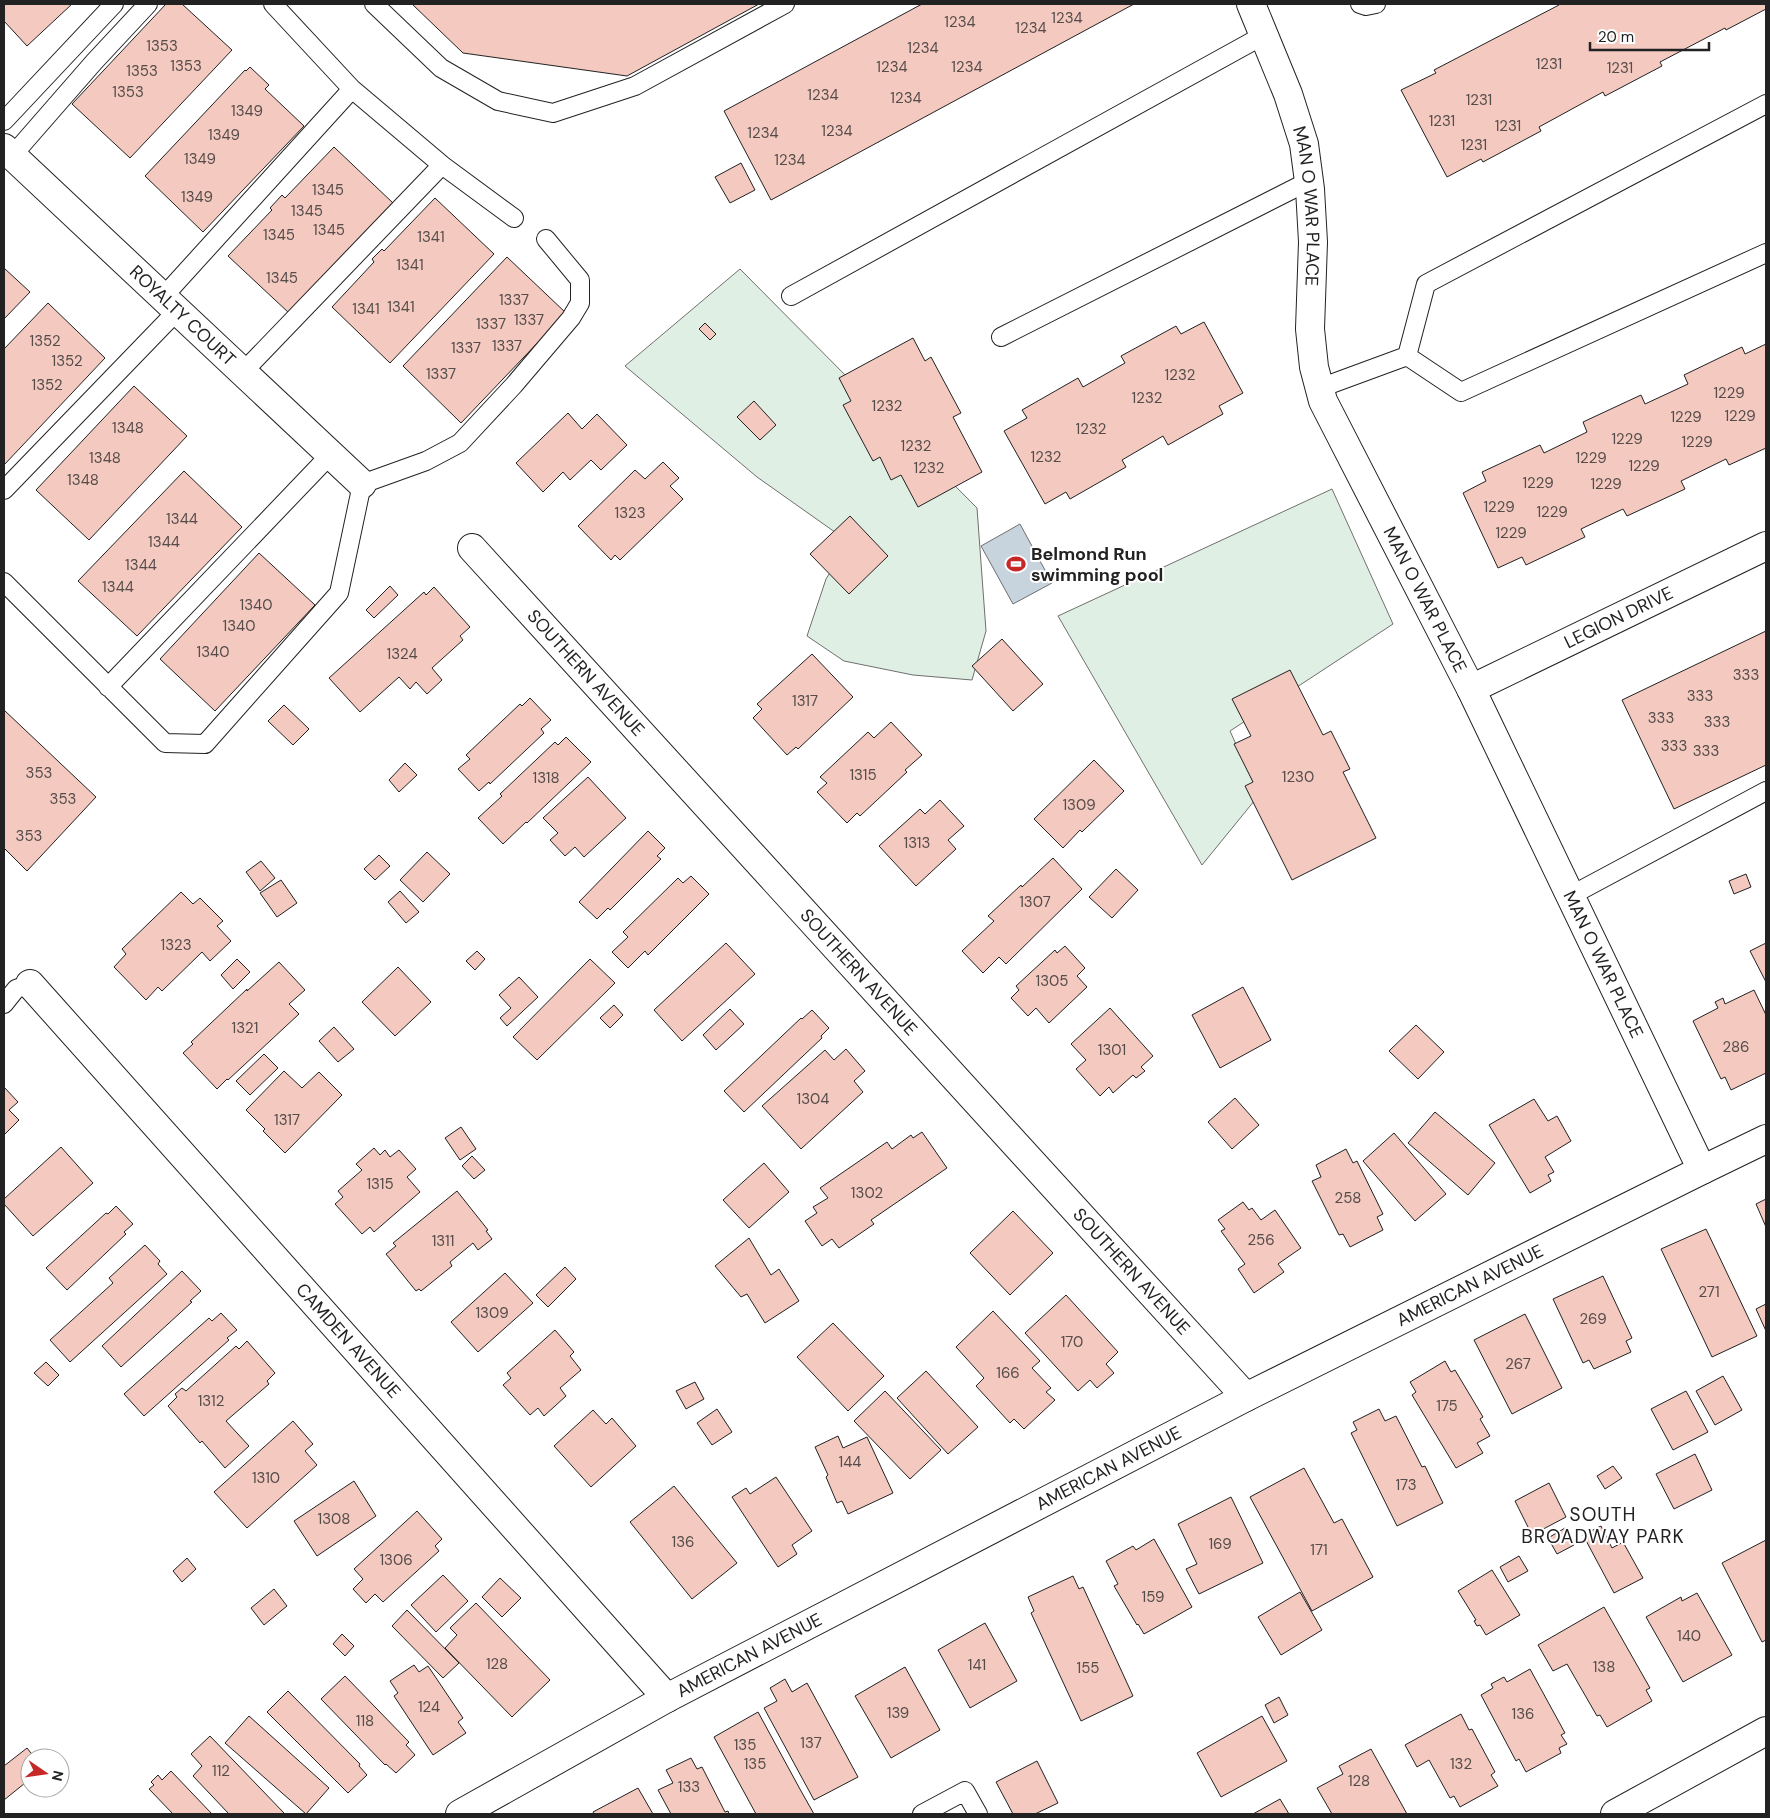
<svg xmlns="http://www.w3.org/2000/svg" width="1770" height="1818" viewBox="0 0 1770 1818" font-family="'DM Sans',sans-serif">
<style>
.green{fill:#e0efe3;stroke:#6f6f6f}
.water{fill:#c7d3dd;stroke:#6f6f6f}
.building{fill:#f3c9c0;stroke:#222}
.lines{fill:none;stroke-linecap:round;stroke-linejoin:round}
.service-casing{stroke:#222;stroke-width:20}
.minor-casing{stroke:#222;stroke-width:30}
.service{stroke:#fff;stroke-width:18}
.minor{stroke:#fff;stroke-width:28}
.labels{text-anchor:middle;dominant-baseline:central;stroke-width:4;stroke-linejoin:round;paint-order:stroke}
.number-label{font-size:15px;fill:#564c4a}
.street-label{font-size:18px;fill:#222;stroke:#fff}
.poi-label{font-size:18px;font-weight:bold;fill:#222;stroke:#fff;text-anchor:start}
.neighbourhood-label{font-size:19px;letter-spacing:1px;fill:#222;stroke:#fff}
</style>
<rect width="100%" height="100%" fill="#fff"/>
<!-- green -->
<path class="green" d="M740,269L977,508L986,631L972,680L913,675L844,661L807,636L826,579L849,542L757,477L625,366Z
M1332,489L1393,624L1230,731L1259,795L1202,865L1058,616Z"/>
<!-- water -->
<path class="water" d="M1020,524L1052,583L1013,604L981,546Z"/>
<!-- building -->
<path class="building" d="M4,4H72L27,46L4,21Z
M166,4H182L232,50L130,158L72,104Z
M412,4H759L627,76L463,53Z
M922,4H1134L771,200L724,111Z
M1558,4H1766V9L1726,30L1725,28L1660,62L1662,66L1605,96L1603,92L1539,127L1541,131L1483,162L1481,159L1447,177L1401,90L1436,73L1434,70L1559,5Z
M250,67L269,85L265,89L304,126L203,232L145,176L245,70L246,71Z
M334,147L393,203L289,313L228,256L272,210L270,208L282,195L285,198Z
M741,163L755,190L730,203L715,177Z
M435,198L494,254L390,363L332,307L374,262L372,259L382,249L384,251Z
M507,257L566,313L461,423L403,366Z
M4,268L30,292L4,319Z
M48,303L105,358L4,465V349Z
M1204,322L1243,393L1219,406L1223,414L1168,445L1163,436L1122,460L1126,467L1070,499L1066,492L1045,504L1004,431L1027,418L1022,410L1078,378L1083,387L1125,363L1121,356L1176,326L1181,334Z
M705,323L716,334L710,340L699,329Z
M913,338L925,361L931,357L961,413L953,417L982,472L918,507L901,475L891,480L880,457L873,461L843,405L851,401L839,378Z
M1766,344V448L1729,465L1726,459L1681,481L1685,489L1627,516L1623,509L1581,529L1585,537L1526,565L1522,557L1498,568L1463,493L1486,481L1482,472L1540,445L1544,453L1587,432L1583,422L1641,395L1645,404L1688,384L1684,375L1742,347L1745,354Z
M134,386L187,436L89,540L36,490Z
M754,401L776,425L760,440L737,417Z
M568,413L582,429L597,414L627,445L601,470L591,460L570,480L563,472L543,492L516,463Z
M663,462L679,478L670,486L683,499L620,560L615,555L611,560L578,526L635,470L645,479Z
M184,471L242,527L137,636L78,581Z
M850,516L888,556L849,594L810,554Z
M259,553L315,605L215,711L160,659Z
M390,586L398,595L374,618L366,610Z
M434,587L470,627L460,636L463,640L432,668L442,680L427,694L416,682L410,689L399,677L360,712L329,678L424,592L426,595Z
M1766,631V765L1674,809L1622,700Z
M1002,639L1043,684L1013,711L972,666Z
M812,654L853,697L798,749L796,747L787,755L753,718L762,709L757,704Z
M1290,670L1323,735L1331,731L1350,769L1343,772L1376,838L1292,880L1245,786L1253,782L1234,744L1251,736L1232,699Z
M530,698L551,720L541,729L544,733L490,784L489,782L479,791L458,769L470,759L466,755L520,704L522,706Z
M284,705L309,729L293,745L268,721Z
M4,710L96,797L27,871L4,848Z
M891,722L922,755L905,770L907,772L860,816L857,813L847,823L817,792L827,783L820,777L868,732L874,738Z
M566,737L591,762L527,823L526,822L503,844L478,818L502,796L500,794L555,742L558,745Z
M1094,760L1124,791L1082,832L1080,830L1063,848L1034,819Z
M405,763L417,775L399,792L389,780Z
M588,777L626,818L584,857L575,847L565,856L550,840L558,833L543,818Z
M940,800L964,826L948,840L956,849L916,886L879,846L920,809L925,814Z
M648,831L665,848L657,856L661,859L610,910L608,908L597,919L579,902Z
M427,852L450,874L423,902L400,880Z
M379,855L390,866L375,880L364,869Z
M1053,858L1082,889L1006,964L999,957L983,973L962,951L994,921L988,916L1021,885L1022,887Z
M261,861L275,878L260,891L246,872Z
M1116,869L1138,890L1112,918L1089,897Z
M1746,874L1751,887L1734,894L1729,881Z
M691,876L709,894L648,955L645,951L628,968L612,952L628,937L623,932L678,878L683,883Z
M281,880L297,903L277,917L260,893Z
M400,891L419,912L406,923L388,902Z
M181,892L193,904L200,898L223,921L217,926L231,941L210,961L202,952L162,991L158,987L146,1000L114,967L126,954L122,949Z
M726,943L755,974L682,1041L654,1010Z
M1766,943V982L1750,951Z
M1065,946L1085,968L1077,976L1087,987L1049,1023L1036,1008L1028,1016L1011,998L1019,990L1016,986L1055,950L1057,953Z
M477,951L485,959L475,970L466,961Z
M237,959L250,972L233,989L221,975Z
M590,959L615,983L537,1060L513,1037Z
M279,962L305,990L289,1004L299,1014L228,1080L227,1079L217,1089L183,1053L193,1044L191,1042L247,989V991Z
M398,967L431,1002L395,1036L362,1002Z
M519,977L538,997L507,1026L500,1018L511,1008L499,995Z
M1243,987L1271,1040L1220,1068L1192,1015Z
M1754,990L1766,1015V1073L1731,1090L1725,1077L1721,1079L1693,1021L1718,1008L1715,1002L1723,998L1725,1004Z
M614,1005L623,1015L610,1028L600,1018Z
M1110,1008L1153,1056L1141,1067L1145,1071L1136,1078L1133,1075L1113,1093L1109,1087L1100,1096L1076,1069L1086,1060L1071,1044Z
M730,1009L744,1024L716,1050L703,1035Z
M812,1010L829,1028L821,1036L822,1038L744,1112L724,1091L801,1018L802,1019Z
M1416,1025L1444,1052L1418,1079L1389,1051Z
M334,1027L354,1049L338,1062L319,1041Z
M846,1049L865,1071L854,1081L863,1092L801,1149L762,1106L825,1050L834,1060Z
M264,1054L278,1068L250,1095L236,1081Z
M284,1071L302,1088L319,1072L342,1095L285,1153L263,1131L265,1129L246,1110Z
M4,1087L18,1102L9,1110L19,1120L4,1135Z
M1235,1098L1259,1125L1232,1149L1208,1122Z
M1534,1099L1548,1121L1557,1116L1571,1141L1545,1157L1554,1172L1548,1175L1551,1181L1530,1193L1489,1125Z
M1435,1112L1495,1163L1468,1195L1408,1143Z
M461,1127L476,1149L460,1160L445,1138Z
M922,1132L947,1168L871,1220L874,1224L839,1248L832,1239L822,1246L805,1221L817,1213L813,1207L828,1198L820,1188L887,1142L892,1149L911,1135L913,1138Z
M1394,1133L1446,1194L1415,1221L1363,1161Z
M61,1147L93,1183L33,1236L4,1204V1199Z
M374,1148L380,1155L385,1150L390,1157L399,1150L416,1169L407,1177L420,1192L374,1232L370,1227L362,1234L335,1204L343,1197L338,1191L362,1170L356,1164Z
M1346,1149L1353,1163L1357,1161L1383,1214L1377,1217L1383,1230L1350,1247L1343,1234L1339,1235L1312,1181L1321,1177L1316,1165Z
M472,1156L485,1170L474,1179L462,1166Z
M764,1163L789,1192L749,1228L723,1200Z
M457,1191L488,1230L486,1231L492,1239L478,1250L473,1243L450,1262L452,1266L421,1291L419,1289L416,1291L386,1254L396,1246L393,1243Z
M1766,1199V1227L1756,1204Z
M1243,1202L1249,1210L1252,1208L1261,1220L1275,1210L1301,1248L1278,1264L1284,1272L1254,1293L1238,1269L1245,1264L1221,1231L1225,1229L1218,1220Z
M116,1206L133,1224L124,1232L126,1234L67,1290L46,1268L106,1213L108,1214Z
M1013,1211L1053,1253L1010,1295L970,1253Z
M1706,1229L1757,1336L1712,1357L1661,1249Z
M749,1238L771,1275L779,1269L799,1301L765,1323L747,1294L741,1297L715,1266Z
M145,1245L160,1261L158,1264L167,1274L70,1362L50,1340L113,1283L109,1278Z
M565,1267L576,1279L548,1307L536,1295Z
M182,1271L201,1291L190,1301L192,1302L121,1367L102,1346Z
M505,1273L533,1303L478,1352L451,1322Z
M1603,1276L1632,1338L1626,1341L1631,1352L1594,1369L1589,1360L1583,1363L1553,1299Z
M1066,1295L1118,1352L1106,1364L1114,1373L1097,1388L1090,1380L1078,1391L1025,1333Z
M1766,1304V1331L1756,1309Z
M993,1311L1040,1361L1032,1368L1051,1388L1046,1392L1055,1400L1024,1429L1014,1419L1010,1423L976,1386L984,1378L956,1347Z
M221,1313L237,1330L227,1338L229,1340L144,1416L124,1394L209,1318L212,1321Z
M1525,1314L1562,1388L1512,1414L1474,1340Z
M833,1323L884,1376L848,1411L797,1357Z
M555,1330L574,1352L570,1356L581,1370L560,1388L566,1396L544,1416L538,1408L530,1415L503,1385L511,1378L507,1373Z
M247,1341L275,1373L267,1381L269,1384L226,1421L249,1446L225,1468L202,1441L200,1443L168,1406L177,1397L175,1394L182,1388L186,1391L236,1346L239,1349Z
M1445,1361L1451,1372L1455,1370L1483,1417L1480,1419L1490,1436L1477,1443L1483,1453L1456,1468L1412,1395L1416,1392L1410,1382Z
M46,1362L59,1375L48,1386L34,1373Z
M926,1371L978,1427L948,1454L897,1398Z
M1723,1376L1742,1410L1715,1425L1696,1391Z
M695,1382L704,1399L686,1409L676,1391Z
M885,1391L941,1450L910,1479L854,1421Z
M1686,1391L1708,1432L1673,1450L1651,1409Z
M717,1409L732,1432L712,1445L697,1423Z
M1379,1409L1385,1421L1396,1416L1422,1467L1425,1466L1443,1503L1397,1526L1351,1433L1357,1430L1353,1422Z
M593,1410L606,1424L612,1418L636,1446L591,1487L554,1446Z
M293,1421L313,1444L305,1451L317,1465L247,1528L214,1492Z
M838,1436L843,1448L867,1437L893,1493L848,1514L842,1501L837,1503L826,1477L828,1475L815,1447Z
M1695,1454L1712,1490L1674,1509L1656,1474Z
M1613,1466L1622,1478L1605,1489L1597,1476Z
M1304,1468L1334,1523L1342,1519L1373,1577L1312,1611L1250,1497Z
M776,1477L812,1531L792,1545L797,1554L778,1567L732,1497L746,1488L750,1494Z
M354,1481L376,1516L317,1556L294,1521Z
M1549,1483L1566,1517L1532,1535L1515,1501Z
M674,1486L737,1563L692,1599L630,1522Z
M1231,1497L1263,1563L1199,1594L1186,1569L1197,1564L1178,1524Z
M417,1511L442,1539L435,1546L439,1551L383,1602L375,1594L366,1603L353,1589L363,1579L354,1569Z
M1601,1526L1612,1548L1623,1542L1643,1578L1614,1593L1583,1535Z
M1565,1528L1574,1545L1557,1554L1548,1538Z
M1154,1539L1192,1607L1144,1634L1138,1624L1137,1625L1114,1586L1118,1584L1106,1561L1133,1546L1136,1550Z
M1766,1540V1640L1762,1642L1722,1563Z
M1519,1556L1528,1571L1508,1582L1500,1567Z
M187,1558L196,1569L182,1582L173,1571Z
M1492,1570L1520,1615L1486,1635L1480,1625L1477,1626L1474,1621L1476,1620L1458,1591Z
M443,1575L468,1601L436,1632L411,1605Z
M1073,1576L1079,1589L1083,1587L1133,1696L1081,1721L1031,1613L1034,1611L1028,1597Z
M500,1578L521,1598L502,1617L482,1597Z
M274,1589L287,1606L264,1625L251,1608Z
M1300,1592L1322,1630L1281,1655L1258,1617Z
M1697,1593L1732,1655L1683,1682L1646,1617L1681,1597L1682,1601Z
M476,1603L550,1680L512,1717L445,1648L457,1635L450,1628Z
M1604,1607L1650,1688L1646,1690L1652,1701L1607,1727L1600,1715L1597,1716L1567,1664L1553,1671L1538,1645Z
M407,1610L459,1663L443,1678L392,1626Z
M985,1623L1017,1681L970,1708L938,1650Z
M342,1634L354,1646L345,1656L333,1644Z
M414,1665L419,1672L428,1666L463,1718L458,1722L466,1733L433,1755L394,1696L398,1693L390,1681Z
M905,1667L940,1730L891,1758L855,1696Z
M1530,1669L1565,1733L1561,1735L1567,1744L1559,1748L1561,1753L1526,1772L1519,1759L1516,1761L1481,1695L1493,1688L1491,1684L1504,1677L1507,1682Z
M345,1676L409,1742L406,1745L415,1755L396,1773L386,1764L385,1765L321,1699Z
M785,1679L792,1692L807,1683L858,1777L814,1800L764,1708L777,1701L770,1688Z
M288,1691L360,1764L359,1766L367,1775L348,1793L267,1712Z
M1279,1697L1288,1715L1274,1723L1265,1705Z
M758,1712L801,1791L814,1814H756L714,1737Z
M1461,1714L1469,1730L1472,1729L1495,1772L1491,1775L1498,1786L1460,1807L1454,1796L1450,1798L1429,1760L1417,1767L1405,1745Z
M249,1716L329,1788L306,1814L225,1743Z
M1262,1716L1287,1761L1221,1797L1197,1753Z
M210,1736L284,1813L283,1814H229L193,1776L202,1766L191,1754Z
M27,1748L35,1758H30V1779L4,1800V1766Z
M1371,1749L1407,1814H1332L1317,1788L1343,1774L1339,1766Z
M691,1758L697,1769L702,1767L725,1812L728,1811L729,1814H671L658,1790L673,1783L666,1770Z
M1037,1761L1058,1803L1035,1814H1013L996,1782Z
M171,1771L212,1814H173L149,1789L154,1785L151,1782L158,1775L162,1780Z
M638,1788L653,1814H594L593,1812Z
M1280,1799L1289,1814H1253Z"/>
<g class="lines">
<!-- service casing -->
<g class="service-casing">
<path id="service" d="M273,4L352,89
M374,4L441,68L498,101L553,113L635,86L785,4
M1360,4L1366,6L1376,4
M4,121L114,4
M12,156L94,62L148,4
M442,165L514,218
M791,296L1264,35
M163,297L352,89L442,165L243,372
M1001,337L1309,181
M1407,356L1426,284L1766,104
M1407,356L1461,392L1766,253
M1320,388L1407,356
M4,490L178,310
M4,582L165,743L205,744L339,593L362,484L426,461L460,443L514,385L571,318L580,303V280L546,239
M108,687L331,454
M1570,896L1766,791
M4,1004L16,989L30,984
M922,1814L965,1791L978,1814"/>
</g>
<!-- minor casing -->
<g class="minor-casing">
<g id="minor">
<path id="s1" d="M1251,4L1288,94L1304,144L1310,189L1313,242L1310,329L1314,367L1323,401L1471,689L1702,1170"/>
<path id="s2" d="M4,148L362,484"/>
<path id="s3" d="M472,548L1246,1397"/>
<path id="s4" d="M1471,689L1766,546"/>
<path id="s5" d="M30,984L667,1698"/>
<path id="s6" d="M460,1814L667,1698L1246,1397L1702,1170L1766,1139"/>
<path d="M1615,1814L1766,1731"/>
</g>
</g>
<!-- service -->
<use href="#service" class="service"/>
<!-- minor -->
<use href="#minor" class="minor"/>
</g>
<!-- icons -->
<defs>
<g id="stadium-bare" transform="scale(1.5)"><path d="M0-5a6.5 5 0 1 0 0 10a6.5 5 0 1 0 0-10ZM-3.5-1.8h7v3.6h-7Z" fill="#c62828" stroke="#fff" stroke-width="2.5" paint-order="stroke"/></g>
</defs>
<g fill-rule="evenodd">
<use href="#stadium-bare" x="1016" y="564"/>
</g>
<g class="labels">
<!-- number labels -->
<g class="number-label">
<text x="1067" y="18">1234</text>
<text x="960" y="22">1234</text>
<text x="1031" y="28">1234</text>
<text x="162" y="46">1353</text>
<text x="923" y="48">1234</text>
<text x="1549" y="64">1231</text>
<text x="186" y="66">1353</text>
<text x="892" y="67">1234</text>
<text x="967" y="67">1234</text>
<text x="1620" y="68">1231</text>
<text x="142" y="71">1353</text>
<text x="128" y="92">1353</text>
<text x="823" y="95">1234</text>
<text x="906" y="98">1234</text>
<text x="1479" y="100">1231</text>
<text x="247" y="111">1349</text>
<text x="1442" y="121">1231</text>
<text x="1508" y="126">1231</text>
<text x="837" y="131">1234</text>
<text x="763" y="133">1234</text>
<text x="224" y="135">1349</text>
<text x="1474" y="145">1231</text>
<text x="200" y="159">1349</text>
<text x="790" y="160">1234</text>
<text x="328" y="190">1345</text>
<text x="197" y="197">1349</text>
<text x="307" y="211">1345</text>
<text x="329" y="230">1345</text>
<text x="279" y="235">1345</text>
<text x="431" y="237">1341</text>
<text x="410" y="265">1341</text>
<text x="282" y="278">1345</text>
<text x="514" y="300">1337</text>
<text x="401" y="307">1341</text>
<text x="366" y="309">1341</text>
<text x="529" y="320">1337</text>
<text x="491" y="324">1337</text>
<text x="45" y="341">1352</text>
<text x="507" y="346">1337</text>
<text x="466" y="348">1337</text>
<text x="67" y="361">1352</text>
<text x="441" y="374">1337</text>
<text x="1180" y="375">1232</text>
<text x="47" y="385">1352</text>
<text x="1729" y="393">1229</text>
<text x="1147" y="398">1232</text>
<text x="887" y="406">1232</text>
<text x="1740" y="416">1229</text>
<text x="1686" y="417">1229</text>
<text x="128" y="428">1348</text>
<text x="1091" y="429">1232</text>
<text x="1627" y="439">1229</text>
<text x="1697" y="442">1229</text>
<text x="916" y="446">1232</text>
<text x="1046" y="457">1232</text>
<text x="105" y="458">1348</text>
<text x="1591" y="458">1229</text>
<text x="1644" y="466">1229</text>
<text x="929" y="468">1232</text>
<text x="83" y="480">1348</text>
<text x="1538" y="483">1229</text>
<text x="1606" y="484">1229</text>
<text x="1499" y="507">1229</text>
<text x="1552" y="512">1229</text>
<text x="630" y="513">1323</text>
<text x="182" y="519">1344</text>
<text x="1511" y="533">1229</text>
<text x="164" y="542">1344</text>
<text x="141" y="565">1344</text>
<text x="118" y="587">1344</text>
<text x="256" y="605">1340</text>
<text x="239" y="626">1340</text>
<text x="213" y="652">1340</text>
<text x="402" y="654">1324</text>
<text x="1746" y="675">333</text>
<text x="1700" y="696">333</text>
<text x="805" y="701">1317</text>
<text x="1661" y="718">333</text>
<text x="1717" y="722">333</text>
<text x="1674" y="746">333</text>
<text x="1706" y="751">333</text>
<text x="39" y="773">353</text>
<text x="863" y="775">1315</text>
<text x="1298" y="777">1230</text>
<text x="546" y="778">1318</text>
<text x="63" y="799">353</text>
<text x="1079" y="805">1309</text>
<text x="29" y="836">353</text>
<text x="917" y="843">1313</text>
<text x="1035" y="902">1307</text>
<text x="176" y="945">1323</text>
<text x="1052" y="981">1305</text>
<text x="245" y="1028">1321</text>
<text x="1736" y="1047">286</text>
<text x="1112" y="1050">1301</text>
<text x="813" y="1099">1304</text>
<text x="287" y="1120">1317</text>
<text x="380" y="1184">1315</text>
<text x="867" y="1193">1302</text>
<text x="1348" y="1198">258</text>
<text x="1261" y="1240">256</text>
<text x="443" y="1241">1311</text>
<text x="1709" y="1292">271</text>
<text x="492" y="1313">1309</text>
<text x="1593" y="1319">269</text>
<text x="1072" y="1342">170</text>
<text x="1518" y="1364">267</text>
<text x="1008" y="1373">166</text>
<text x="211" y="1401">1312</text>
<text x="1447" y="1406">175</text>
<text x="850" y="1462">144</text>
<text x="266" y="1478">1310</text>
<text x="1406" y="1485">173</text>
<text x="334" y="1519">1308</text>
<text x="683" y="1542">136</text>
<text x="1220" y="1544">169</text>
<text x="1319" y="1550">171</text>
<text x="396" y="1560">1306</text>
<text x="1153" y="1597">159</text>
<text x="1689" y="1636">140</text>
<text x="497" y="1664">128</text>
<text x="977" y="1665">141</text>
<text x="1604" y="1667">138</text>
<text x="1088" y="1668">155</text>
<text x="429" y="1707">124</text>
<text x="898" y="1713">139</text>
<text x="1523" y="1714">136</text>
<text x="365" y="1721">118</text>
<text x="811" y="1743">137</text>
<text x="745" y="1745">135</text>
<text x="755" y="1764">135</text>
<text x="1461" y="1764">132</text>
<text x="221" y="1771">112</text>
<text x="1359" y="1781">128</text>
<text x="689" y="1787">133</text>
</g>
<!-- street labels -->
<g class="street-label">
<text stroke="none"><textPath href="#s1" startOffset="212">MAN O WAR PLACE</textPath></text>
<text stroke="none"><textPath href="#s2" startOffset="245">ROYALTY COURT</textPath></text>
<text stroke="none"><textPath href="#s1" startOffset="632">MAN O WAR PLACE</textPath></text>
<text stroke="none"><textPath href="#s4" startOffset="164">LEGION DRIVE</textPath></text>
<text stroke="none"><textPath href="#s3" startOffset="169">SOUTHERN AVENUE</textPath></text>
<text stroke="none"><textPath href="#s1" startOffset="1038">MAN O WAR PLACE</textPath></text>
<text stroke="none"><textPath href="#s3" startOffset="574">SOUTHERN AVENUE</textPath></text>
<text stroke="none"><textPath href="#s3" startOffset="979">SOUTHERN AVENUE</textPath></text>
<text stroke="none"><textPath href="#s6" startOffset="1140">AMERICAN AVENUE</textPath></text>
<text stroke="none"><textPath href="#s5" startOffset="478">CAMDEN AVENUE</textPath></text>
<text stroke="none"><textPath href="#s6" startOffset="735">AMERICAN AVENUE</textPath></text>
<text stroke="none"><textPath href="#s6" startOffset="330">AMERICAN AVENUE</textPath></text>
</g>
<!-- poi labels -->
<g class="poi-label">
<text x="1031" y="554">Belmond Run<tspan x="1031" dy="21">swimming pool</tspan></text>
</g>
<!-- neighbourhood labels -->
<g class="neighbourhood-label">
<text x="1603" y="1514">SOUTH<tspan x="1603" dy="22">BROADWAY PARK</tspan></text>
</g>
</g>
<!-- border -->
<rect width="1770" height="1818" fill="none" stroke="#222222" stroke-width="10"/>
<!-- north arrow -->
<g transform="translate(45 1773) rotate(103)"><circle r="24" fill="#ffffff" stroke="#a7a7a7"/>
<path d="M0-4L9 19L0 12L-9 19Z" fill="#c62828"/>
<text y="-8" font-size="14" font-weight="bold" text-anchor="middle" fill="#222222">N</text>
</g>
<!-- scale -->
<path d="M1590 42v8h119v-8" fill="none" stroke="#222222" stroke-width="2.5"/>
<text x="1598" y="42" font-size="15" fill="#222222" stroke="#ffffff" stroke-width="4" paint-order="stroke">20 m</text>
</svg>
